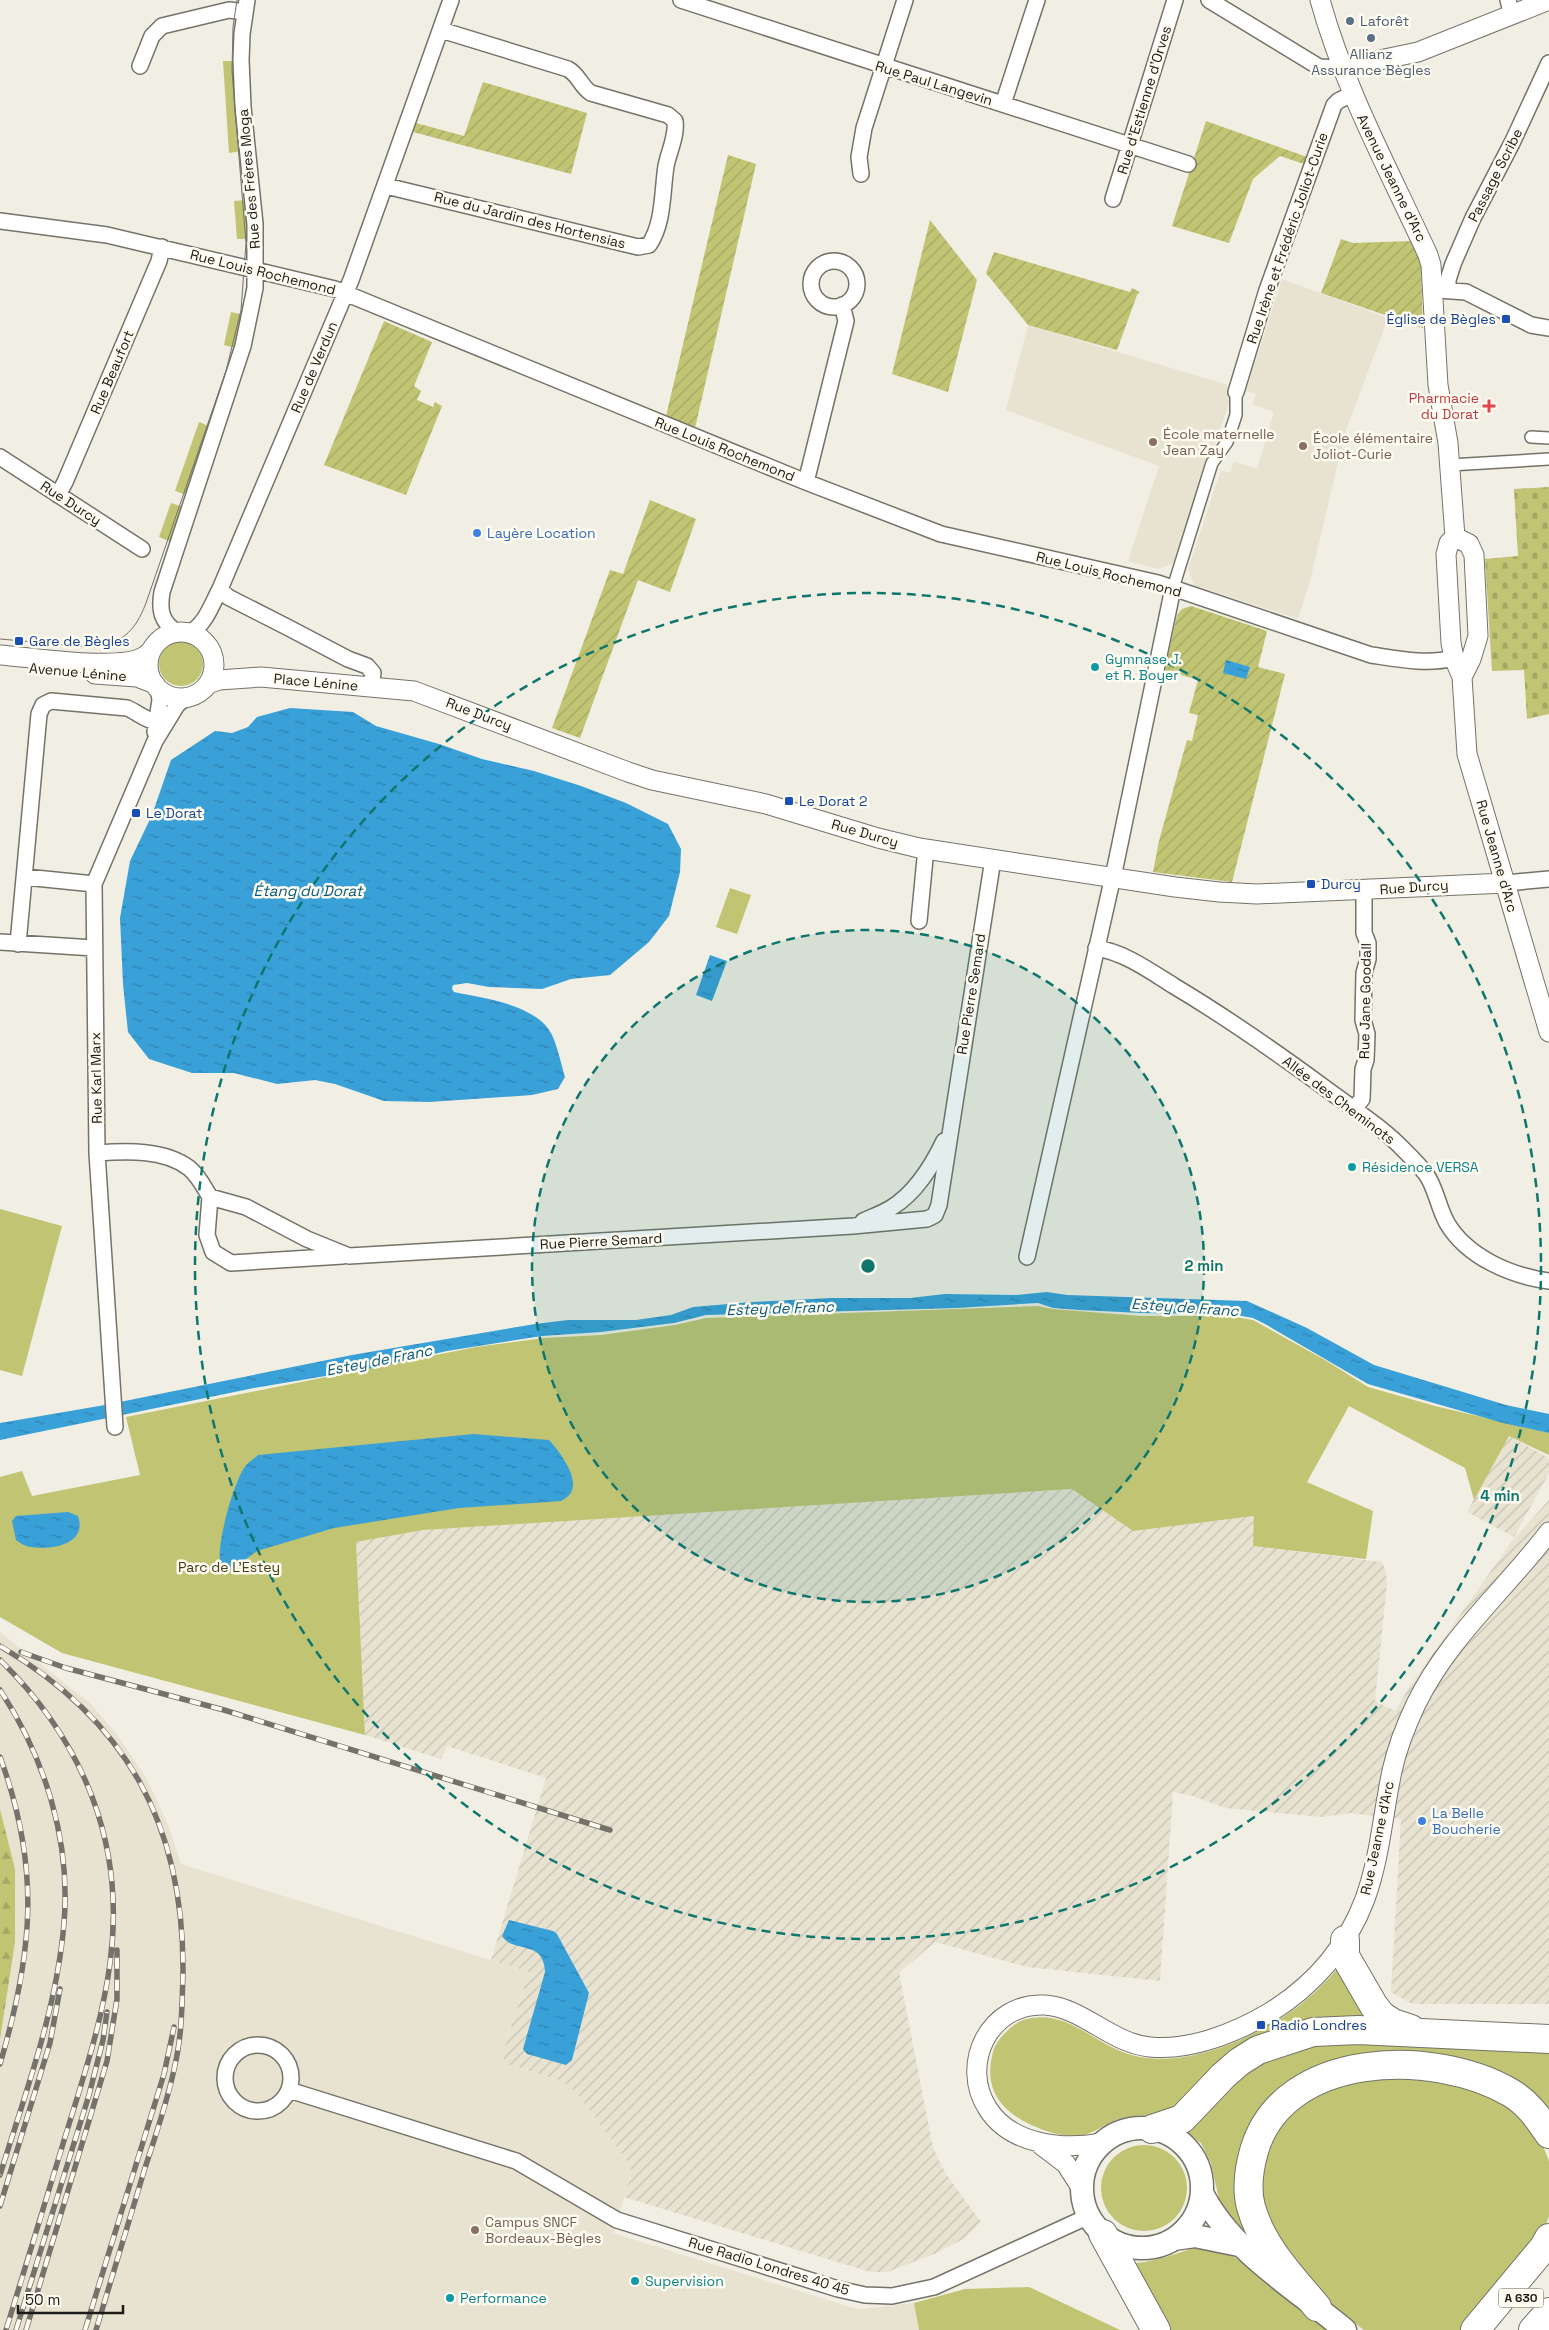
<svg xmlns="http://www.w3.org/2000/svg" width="1549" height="2330" viewBox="0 0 1549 2330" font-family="'Space Grotesk',sans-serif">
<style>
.industrial{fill:url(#industrial-furrows)}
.built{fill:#e8e3d1}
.green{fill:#c0c473}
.forest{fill:url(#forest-firs)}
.cemetery{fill:url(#cemetery-stones)}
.garden{fill:url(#garden-furrows)}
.water{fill:url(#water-ripples)}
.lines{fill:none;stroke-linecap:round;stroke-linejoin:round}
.pedestrian-casing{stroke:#757368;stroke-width:14}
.minor-casing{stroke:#757368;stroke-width:18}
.tertiary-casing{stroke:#757368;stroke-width:21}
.secondary-casing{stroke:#757368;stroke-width:25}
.motorway-casing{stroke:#757368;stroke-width:30}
.pedestrian{stroke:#fff;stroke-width:11}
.minor{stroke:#fff;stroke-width:15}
.tertiary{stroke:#fff;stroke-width:19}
.secondary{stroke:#fff;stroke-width:22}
.motorway{stroke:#fff;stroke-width:28}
.tram{stroke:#74726b;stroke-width:1}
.rail-casing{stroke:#74726b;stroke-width:5.5}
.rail{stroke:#fefbf0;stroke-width:4;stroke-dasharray:11;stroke-linecap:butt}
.ring{fill:none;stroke:#0f766e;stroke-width:2.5;stroke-dasharray:9 6}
.service-dot{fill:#5c6f8a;stroke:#fefbf0;stroke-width:2}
.transit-dot{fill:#1a4fb4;stroke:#fefbf0;stroke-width:2}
.health-dot{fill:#e0444e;stroke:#fefbf0;stroke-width:2}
.education-dot{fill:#8d6e63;stroke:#fefbf0;stroke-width:2}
.shop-dot{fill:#3f7fe0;stroke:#fefbf0;stroke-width:2}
.culture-dot{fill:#0f9aa8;stroke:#fefbf0;stroke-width:2}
.labels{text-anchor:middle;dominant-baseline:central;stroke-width:5;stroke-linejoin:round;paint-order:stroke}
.shield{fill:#fefbf0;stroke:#5f5e57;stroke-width:1}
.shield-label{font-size:12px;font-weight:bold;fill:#1b1a16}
.service-label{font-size:14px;fill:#4e5e75;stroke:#fefbf0;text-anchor:start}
.street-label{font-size:14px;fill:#1b1a16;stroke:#fefbf0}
.transit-label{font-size:14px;fill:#164399;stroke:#fefbf0;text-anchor:start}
.health-label{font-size:14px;fill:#be3a42;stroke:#fefbf0;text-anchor:end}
.education-label{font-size:14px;fill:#785e54;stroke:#fefbf0;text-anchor:start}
.shop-label{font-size:14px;fill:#366cbe;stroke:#fefbf0;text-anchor:start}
.culture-label{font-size:14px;fill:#0d838f;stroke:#fefbf0;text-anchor:start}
.park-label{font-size:14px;fill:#404117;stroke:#fefbf0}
.water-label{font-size:15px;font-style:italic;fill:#07587e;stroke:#fefbf0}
.centre{fill:#0f766e;stroke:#fefbf0;stroke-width:2.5}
.ring-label{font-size:15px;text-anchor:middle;font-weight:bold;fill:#0f766e;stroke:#fefbf0;stroke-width:5;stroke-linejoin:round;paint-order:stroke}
</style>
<defs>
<pattern id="industrial-furrows" width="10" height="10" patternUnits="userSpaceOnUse" patternTransform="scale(1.25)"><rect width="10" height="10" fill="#e8e3d1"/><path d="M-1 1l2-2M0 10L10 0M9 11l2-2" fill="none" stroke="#c6c2b3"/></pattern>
<pattern id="forest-firs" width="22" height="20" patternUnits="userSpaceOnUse" patternTransform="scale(1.25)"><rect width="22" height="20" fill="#c0c473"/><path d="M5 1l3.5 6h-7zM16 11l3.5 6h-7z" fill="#a4a863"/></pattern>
<pattern id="cemetery-stones" width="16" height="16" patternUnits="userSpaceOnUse" patternTransform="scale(1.25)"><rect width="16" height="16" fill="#c0c473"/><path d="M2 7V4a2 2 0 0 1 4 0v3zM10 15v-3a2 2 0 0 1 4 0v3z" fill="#a4a863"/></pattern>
<pattern id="garden-furrows" width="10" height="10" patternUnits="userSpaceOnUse" patternTransform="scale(1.25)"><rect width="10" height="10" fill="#c0c473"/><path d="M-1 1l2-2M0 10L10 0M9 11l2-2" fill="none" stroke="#a4a863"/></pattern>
<pattern id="water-ripples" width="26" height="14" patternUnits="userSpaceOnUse" patternTransform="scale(1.25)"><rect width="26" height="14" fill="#39a0d8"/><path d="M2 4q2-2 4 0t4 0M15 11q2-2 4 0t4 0" fill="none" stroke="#2f82ae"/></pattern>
</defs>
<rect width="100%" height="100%" fill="#f1eee3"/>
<!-- industrial -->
<path class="industrial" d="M1509,1436L1549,1458V1473L1514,1537L1467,1512Z
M1072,1489L1133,1531L1254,1516V1546L1382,1562L1386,1572L1387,1583L1375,1701L1395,1711L1410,1686L1512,1541L1549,1500V2004H1412L1391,1992L1401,1819L1350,1813L1322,1817L1225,1808L1193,1796L1173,1792L1160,1981L1027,1967L935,1942L899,1973L933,2148L946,2174L981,2222L965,2238L939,2252L888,2272H870L624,2197L631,2175L558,2080L504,2063V2048L529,1972L491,1960L546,1778L447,1746L441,1759L365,1735L356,1542L423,1530Z"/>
<!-- built -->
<path class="built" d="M1282,279L1388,318L1345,433L1310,581L1298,619L1194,585L1188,569L1221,470L1230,473L1234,461L1257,469L1274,412L1252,404L1256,394L1246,391Z
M1028,325L1228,385L1230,400L1175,562L1158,569L1128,561L1159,466L1006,410Z
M0,1632L91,1704L118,1736L147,1779L169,1827L181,1864L529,1972L504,2047V2063L558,2080L569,2086L580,2097L630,2165L631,2175L613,2233L857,2309L914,2303L919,2330H0V2040L15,1942V1869L0,1809Z"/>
<!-- green -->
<path class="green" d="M223,61H236L242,151L229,153Z
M247,200L249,239H237L234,201Z
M231,312L244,315L236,348L224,345Z
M199,422L211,427L187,495L175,491Z
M171,503L183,507L171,542L159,537Z
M159 664a22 22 0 1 1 44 0a22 22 0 1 1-44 0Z
M730,888L751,895L737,934L716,927Z
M0,1209L62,1226L22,1376L0,1370Z
M1038,1306L1052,1309L1141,1316H1230L1253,1320L1325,1360L1368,1387L1435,1406L1549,1433V1455L1509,1436L1474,1500L1465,1468L1349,1406L1307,1482L1373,1511L1366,1559L1253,1546L1254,1516L1133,1531L1072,1489L423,1530L356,1542L365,1735L62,1653L0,1617V1477L22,1471L32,1496L140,1475L126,1417L476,1347L544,1338L601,1335L675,1325L706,1318Z
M1343,1963L1385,2025L1315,2026L1164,2116C1149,2115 1134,2114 1119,2119C1106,2123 1092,2135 1078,2136C1063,2137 1047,2132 1034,2126C1001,2112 983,2089 993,2052C996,2040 1012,2024 1023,2020C1062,2008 1087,2037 1120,2051C1176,2075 1255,2039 1300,2005C1316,1993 1329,1978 1343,1963Z
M1321,2036L1549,2046V2116L1514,2082L1322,2071L1248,2149L1270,2254L1235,2226L1221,2208L1211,2163L1201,2143L1179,2127L1248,2061Z
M1396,2073L1477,2085L1533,2122L1549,2161V2216L1544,2230L1463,2330H1364L1336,2309L1306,2279L1280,2247L1266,2215L1260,2173L1274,2133L1292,2111L1324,2091Z
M1101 2188a43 43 0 1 1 86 0a43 43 0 1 1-86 0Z
M1201,2246L1219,2249L1236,2258L1327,2330H1165L1132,2269L1136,2263C1159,2261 1179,2252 1201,2246Z
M1029,2287L1120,2330H919L914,2303L965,2289Z"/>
<!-- forest -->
<path class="forest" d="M0,1809L15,1869V1942L0,2040Z"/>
<!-- cemetery -->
<path class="cemetery" d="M1549,487V714L1527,719L1524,670L1492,671L1485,559L1518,556L1514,489Z"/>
<!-- garden -->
<path class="garden" d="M483,82L587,113L571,174L413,132L416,123L464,136Z
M1206,121L1307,157L1304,164L1280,156L1253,179L1229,243L1172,226Z
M728,155L756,164L695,428L666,416Z
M930,220L977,280L948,392L892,374Z
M1341,239L1353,243L1411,241L1419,259L1421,268L1423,328L1321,293Z
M994,252L1130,292L1132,288L1140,292L1137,295L1117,350L1028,325L986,273Z
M384,321L432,342L414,386L421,391L417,400L433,407L435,402L442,406L406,495L324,465Z
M650,500L696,519L670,592L638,580L580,738L552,728L610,570L623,574Z
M1191,606L1267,631L1258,667L1285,674L1232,882L1153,872L1159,841L1187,740L1192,741L1198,715L1189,713L1198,680L1165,670L1177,615L1182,609Z"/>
<!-- water -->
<path class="water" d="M1226,660L1250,667L1246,679L1223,673Z
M290,708L353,712L376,726L439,744L482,759L534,771L581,786L626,803L668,824L681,849L680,872L669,916L649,942L610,975L571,979L542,989L489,987L467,983L453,985L452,989L454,992C484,998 538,1005 552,1035C558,1048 561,1064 565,1077L558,1089L532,1095L429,1102L384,1101L335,1084L315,1080L277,1084L234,1073H192L149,1059L128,1032L123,984L120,918L130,861L152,815L171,760L215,731L232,733L248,727L257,717Z
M710,955L727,961L712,1001L696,995Z
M1047,1292L1067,1295L1247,1301L1307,1328L1374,1365L1506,1405L1549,1414V1433L1503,1423L1368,1384L1265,1324L1253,1318L1231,1314L1142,1313L1079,1310L1053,1308L1038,1303L957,1308L706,1315L674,1323L601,1332L542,1336L447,1351L373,1368L254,1388L0,1440V1423L105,1405L352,1355L535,1324L568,1320H636L671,1315L693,1307L752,1302L831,1298H910L945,1294L1017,1295Z
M474,1434L549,1440C559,1451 581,1479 570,1494C568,1497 564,1499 561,1501L459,1508L334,1528L257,1551L231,1570L225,1567L220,1562C217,1543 233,1485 244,1468C247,1463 254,1459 258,1455Z
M68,1512L78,1516C88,1545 50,1550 31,1547C26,1547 20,1543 16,1540L12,1521L16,1516Z
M509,1920L553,1931L557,1934L589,1993L572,2060L566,2065L527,2054L523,2049L545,1972C544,1939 513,1954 502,1936Z"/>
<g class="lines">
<!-- pedestrian casing -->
<g class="pedestrian-casing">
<path id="pedestrian" d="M1531,437L1549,438
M1450,465L1549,459
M1173,588L1212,463L1227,442L1236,415V392"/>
</g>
<!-- minor casing -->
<g class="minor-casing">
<path id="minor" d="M681,0L1188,164
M1209,0L1319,67L1341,68
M1508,0L1512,15
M140,66L152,36L162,26L229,10L245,12
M1003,104L1037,0
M861,174L859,157L864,128L905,0
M386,186L638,247L649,245C664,223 662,192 666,166C669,151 677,136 675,121L668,115L591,93C581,87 579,75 568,69L441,30
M1113,199L1175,0
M0,221L107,235L335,289L806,482L941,534L1158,583L1371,655C1398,659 1427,665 1454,658
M811 284a23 23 0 1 1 46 0a23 23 0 1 1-46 0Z
M1448,289V280L1453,264L1473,218L1512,143L1549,63
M1438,290L1466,292L1531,325L1549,328
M1236,392L1267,290L1334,105L1338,101L1352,94
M0,457L142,549
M806,482L846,321L842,305
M58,495L65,482L159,261L162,247
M220,589L228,597L287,627L348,659L367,666L373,673L371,686
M177,632C161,622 159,610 162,592L243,346L255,288V224L243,107L241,60L242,34L247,0
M190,633C206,623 211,606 220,589L351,280L451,0
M155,732L160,700L158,687
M25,877L94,884
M1506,883L1549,879
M919,921L926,848
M0,942L94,948
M18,944L39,714L43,705L51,701L127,708C137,712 145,720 156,722
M1096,948C1124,952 1150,971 1174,986C1226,1017 1276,1052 1325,1088C1352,1108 1382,1127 1405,1151C1412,1158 1420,1166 1426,1174C1436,1188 1438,1207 1447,1223C1467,1257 1511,1276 1549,1281
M1354,1109L1362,1099L1363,1069L1366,1060L1367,1034L1363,1020L1364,973L1368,959V943L1364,933V891
M97,1153C126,1151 164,1149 189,1168C198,1175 204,1187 210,1197L246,1207L307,1239L349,1256L853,1226L927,1219L935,1215L939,1205L993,859
M210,1197L207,1235L213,1252L231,1263L343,1256
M863,1221C872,1217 883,1213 891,1208C916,1193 932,1166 944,1141
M1027,1257L1116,863L1173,588
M115,1427L97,1153L94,884L155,741L177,705L187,697
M225 2078a33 33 0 1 1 66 0a33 33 0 1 1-66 0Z
M289,2090L516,2161L617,2220L838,2289L865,2295L892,2296L934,2287L1089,2216"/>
</g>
<!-- tertiary casing -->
<g class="tertiary-casing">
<path id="tertiary" d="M1320,0C1345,90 1389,170 1428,255L1431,265L1438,385L1448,443L1455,537
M1341,68L1418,52L1549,0
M1455,537L1449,543L1446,554L1451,643L1454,658L1462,677L1467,754L1549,1032
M1455,537L1469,544L1474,555L1478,636L1471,659L1462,677
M148 665a33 33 0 1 1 66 0a33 33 0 1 1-66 0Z
M0,655C31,657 121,672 145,656C148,654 151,651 153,648
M95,674L137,677L155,684
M208,684L219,680L261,677L414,691L628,772L652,780L766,804L878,838L919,848L1175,887L1219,892L1257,894L1506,883
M1101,2143C1063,2150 1011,2145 988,2109C959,2065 989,2002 1045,2005C1084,2008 1110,2043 1150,2047C1190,2051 1235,2033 1269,2013C1313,1986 1347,1947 1365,1899C1380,1858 1383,1813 1392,1771C1397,1748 1406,1725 1416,1704C1448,1638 1505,1590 1549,1532
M1041,2145L1066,2164L1082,2189"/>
</g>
<!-- secondary casing -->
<g class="secondary-casing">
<path id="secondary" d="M1082 2188a60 60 0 1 1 120 0a60 60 0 1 1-120 0Z
M1202,2193C1231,2251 1296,2289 1345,2330
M1174,2239L1195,2236L1239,2245"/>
</g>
<!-- motorway casing -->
<g class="motorway-casing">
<path id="motorway" d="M1345,1940V1956L1374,2006L1382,2016L1393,2023L1411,2029
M1152,2129L1182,2119L1223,2076L1239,2062L1258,2050L1313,2032L1358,2030L1549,2039
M1103,2234L1156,2330
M1317,2307C1292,2277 1262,2247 1251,2207C1246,2189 1249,2169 1254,2151C1283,2050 1435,2048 1511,2093C1528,2103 1538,2118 1549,2134
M1475,2330L1544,2247L1549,2238
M1533,2330L1549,2312"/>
</g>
<!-- pedestrian -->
<use href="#pedestrian" class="pedestrian"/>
<!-- minor -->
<use href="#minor" class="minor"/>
<!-- tertiary -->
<use href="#tertiary" class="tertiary"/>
<!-- secondary -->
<use href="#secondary" class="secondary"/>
<!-- motorway -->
<use href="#motorway" class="motorway"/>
<!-- tram -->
<path class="tram" d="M0,639L89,647C120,646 135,632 146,603L226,371L241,310L246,243L232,71L233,27L237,0"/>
<!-- rail casing -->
<g class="rail-casing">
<path id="rail" d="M0,1646C128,1721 184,1826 183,1973C182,2004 182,2035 175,2065C168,2100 156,2134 145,2168C129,2222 112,2276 96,2330
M21,1652L66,1668L224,1710L610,1830
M0,1660C84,1742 126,1845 110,1963C103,2017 86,2069 70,2121C49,2190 28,2260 6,2330
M0,1690C45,1758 71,1841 64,1923C57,2009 25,2094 0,2175
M0,1757C41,1868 33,1953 0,2064
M0,2206L50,2043L60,1989
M16,2330L89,2095L103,2040L107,2012
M26,2330L107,2061L117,1999V1950
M85,2330L164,2074L174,2027"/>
</g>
<!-- rail -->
<use href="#rail" class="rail"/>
</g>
<!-- distance rings -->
<circle cx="868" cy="1266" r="336" fill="#0f766e" fill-opacity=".12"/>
<g class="ring">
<circle cx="868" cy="1266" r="336"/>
<circle cx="868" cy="1266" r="673"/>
</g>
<!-- markers -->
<g class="service-dot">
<circle cx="1350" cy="21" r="5"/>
<circle cx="1371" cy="38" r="5"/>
</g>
<g class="transit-dot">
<rect x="1501" y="314" width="10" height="10" rx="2.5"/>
<rect x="14" y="636" width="10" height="10" rx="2.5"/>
<rect x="784" y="796" width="10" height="10" rx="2.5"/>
<rect x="131" y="808" width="10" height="10" rx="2.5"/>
<rect x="1306" y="879" width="10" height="10" rx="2.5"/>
<rect x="1256" y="2020" width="10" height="10" rx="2.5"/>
</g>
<path class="health-dot" d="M1486.5 398.5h5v5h5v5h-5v5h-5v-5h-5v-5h5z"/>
<g class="education-dot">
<circle cx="1153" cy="442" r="5"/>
<circle cx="1303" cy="446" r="5"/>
<circle cx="475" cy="2230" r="5"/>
</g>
<g class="shop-dot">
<circle cx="477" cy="533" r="5"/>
<circle cx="1422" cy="1821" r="5"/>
</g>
<g class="culture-dot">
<circle cx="1095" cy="667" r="5"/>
<circle cx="1352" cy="1167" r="5"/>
<circle cx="635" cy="2281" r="5"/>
<circle cx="450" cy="2298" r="5"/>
</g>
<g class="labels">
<!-- shield labels -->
<rect class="shield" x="1498.5" y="2288.5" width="45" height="19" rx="4"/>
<g class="shield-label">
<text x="1521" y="2298">A 630</text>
</g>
<!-- service labels -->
<g class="service-label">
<text x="1360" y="21">Laforêt</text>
<text x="1371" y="54" text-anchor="middle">Allianz<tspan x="1371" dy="16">Assurance Bègles</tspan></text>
</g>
<!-- street labels -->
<g class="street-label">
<text transform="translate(934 83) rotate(17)">Rue Paul Langevin</text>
<text transform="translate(1144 100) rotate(-73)">Rue d'Estienne d'Orves</text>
<text transform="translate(1495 175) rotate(-63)">Passage Scribe</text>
<text transform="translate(1392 178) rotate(64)">Avenue Jeanne d'Arc</text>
<text transform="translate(249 179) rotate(-95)">Rue des Frères Moga</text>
<text transform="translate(530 220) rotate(14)">Rue du Jardin des Hortensias</text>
<text transform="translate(1287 238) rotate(-71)">Rue Irène et Frédéric Joliot-Curie</text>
<text transform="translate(263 272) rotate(14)">Rue Louis Rochemond</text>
<text transform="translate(314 367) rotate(-67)">Rue de Verdun</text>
<text transform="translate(112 372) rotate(-67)">Rue Beaufort</text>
<text transform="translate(725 449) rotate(22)">Rue Louis Rochemond</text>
<text transform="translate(71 503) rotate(33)">Rue Durcy</text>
<text transform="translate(1109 574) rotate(14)">Rue Louis Rochemond</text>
<text transform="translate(78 672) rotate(5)">Avenue Lénine</text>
<text transform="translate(316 682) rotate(5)">Place Lénine</text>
<text transform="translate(479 714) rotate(21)">Rue Durcy</text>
<text transform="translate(865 833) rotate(16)">Rue Durcy</text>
<text transform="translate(1497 856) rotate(74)">Rue Jeanne d'Arc</text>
<text transform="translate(1414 887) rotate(-4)">Rue Durcy</text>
<text transform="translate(971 994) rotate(-81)">Rue Pierre Semard</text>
<text transform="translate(1365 1001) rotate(-89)">Rue Jane Goodall</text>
<text transform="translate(96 1078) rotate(-91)">Rue Karl Marx</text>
<text transform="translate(1339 1100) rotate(37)">Allée des Cheminots</text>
<text transform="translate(601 1241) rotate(-3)">Rue Pierre Semard</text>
<text transform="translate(1377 1838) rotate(-78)">Rue Jeanne d'Arc</text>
<text transform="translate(769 2266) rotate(17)">Rue Radio Londres 40 45</text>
</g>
<!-- transit labels -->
<g class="transit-label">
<text x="1496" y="319" text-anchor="end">Église de Bègles</text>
<text x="29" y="641">Gare de Bègles</text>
<text x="799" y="801">Le Dorat 2</text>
<text x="146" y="813">Le Dorat</text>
<text x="1321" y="884">Durcy</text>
<text x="1271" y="2025">Radio Londres</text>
</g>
<!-- health labels -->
<g class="health-label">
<text x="1479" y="398">Pharmacie<tspan x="1479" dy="16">du Dorat</tspan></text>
</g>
<!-- education labels -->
<g class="education-label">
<text x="1163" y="434">École maternelle<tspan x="1163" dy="16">Jean Zay</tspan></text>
<text x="1313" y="438">École élémentaire<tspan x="1313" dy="16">Joliot-Curie</tspan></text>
<text x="485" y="2222">Campus SNCF<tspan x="485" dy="16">Bordeaux-Bègles</tspan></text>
</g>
<!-- shop labels -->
<g class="shop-label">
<text x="487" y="533">Layère Location</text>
<text x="1432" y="1813">La Belle<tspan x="1432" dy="16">Boucherie</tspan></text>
</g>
<!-- culture labels -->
<g class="culture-label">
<text x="1105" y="659">Gymnase J.<tspan x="1105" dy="16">et R. Boyer</tspan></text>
<text x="1362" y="1167">Résidence VERSA</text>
<text x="645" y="2281">Supervision</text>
<text x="460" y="2298">Performance</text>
</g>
<!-- park labels -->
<g class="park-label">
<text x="229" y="1567">Parc de L'Estey</text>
</g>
<!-- water labels -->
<g class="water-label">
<text x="308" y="890">Étang du Dorat</text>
<text transform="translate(1185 1307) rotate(4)">Estey de Franc</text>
<text transform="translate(780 1308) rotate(-2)">Estey de Franc</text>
<text transform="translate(379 1360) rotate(-11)">Estey de Franc</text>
</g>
</g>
<circle cx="868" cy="1266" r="8" class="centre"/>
<g class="ring-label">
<text x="1204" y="1271">2 min</text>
<text x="1500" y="1501">4 min</text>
</g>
<!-- scale -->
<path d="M18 2305v8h105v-8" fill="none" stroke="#1b1a16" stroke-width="2.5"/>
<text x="25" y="2305" font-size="15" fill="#1b1a16" stroke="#fefbf0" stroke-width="4" paint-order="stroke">50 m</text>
</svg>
